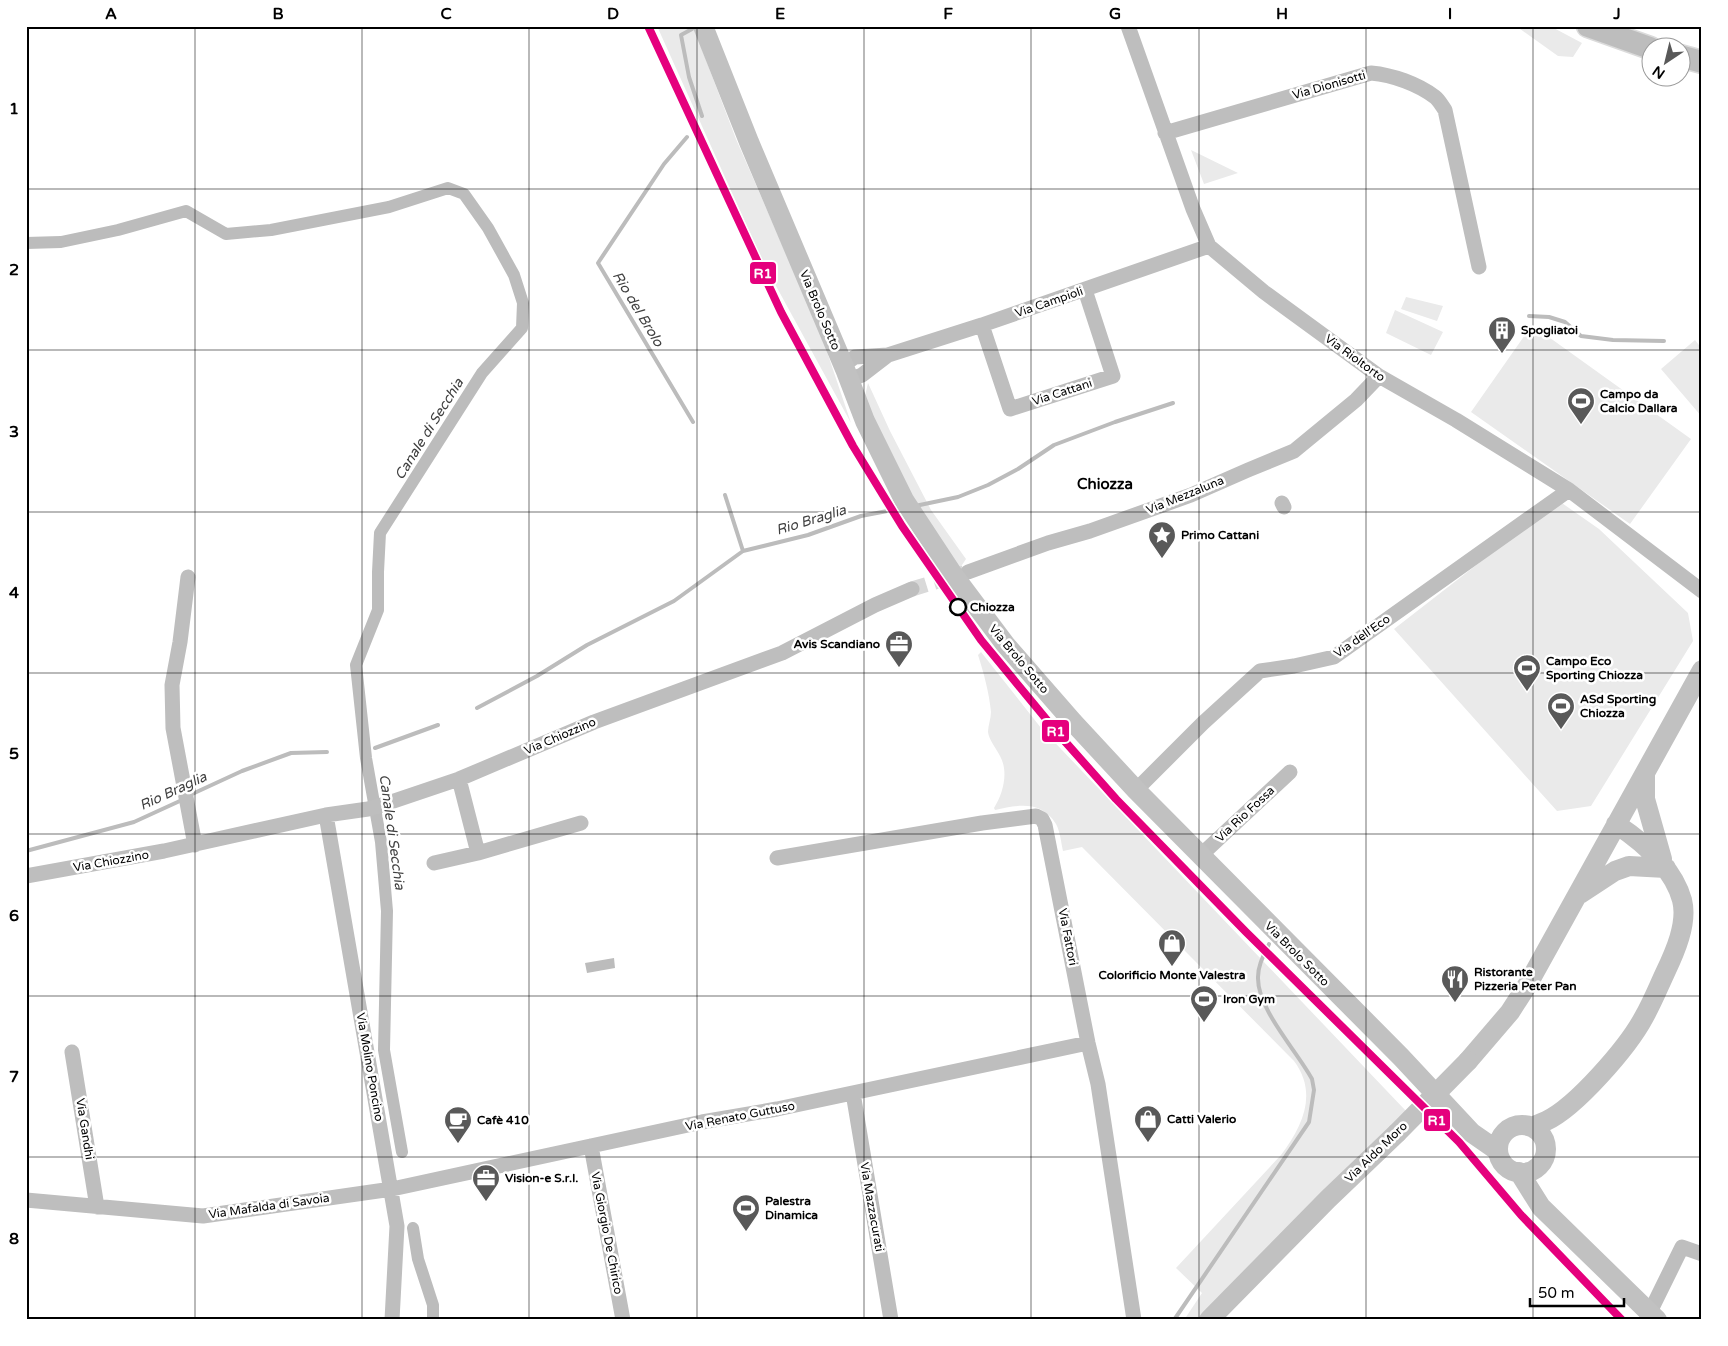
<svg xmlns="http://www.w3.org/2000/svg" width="1728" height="1346" viewBox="0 0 1728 1346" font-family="'Varela Round',sans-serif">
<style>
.green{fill:#eaeaea}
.water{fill:#bcbcbc}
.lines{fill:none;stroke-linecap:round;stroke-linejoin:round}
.stream{stroke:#bcbcbc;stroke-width:4}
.canal{stroke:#bcbcbc;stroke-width:12}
.street-tunnel{stroke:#d9d9d9;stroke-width:15;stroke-dasharray:15 8;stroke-linecap:butt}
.primary-casing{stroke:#dbdbdb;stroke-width:25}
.street{stroke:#bebebe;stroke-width:15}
.secondary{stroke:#c1c1c1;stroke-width:20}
.primary{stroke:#bdbdbd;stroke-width:22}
.secondary-bridge{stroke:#c1c1c1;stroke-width:20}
.rail-1-casing{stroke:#fff;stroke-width:11}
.rail-1{stroke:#e5007d;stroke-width:8}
.grid{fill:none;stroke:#000;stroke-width:1;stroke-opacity:0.55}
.stop-dot{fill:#fff;stroke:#000;stroke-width:2.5}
.labels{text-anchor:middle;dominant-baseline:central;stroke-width:5;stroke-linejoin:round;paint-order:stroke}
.street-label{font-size:12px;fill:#000;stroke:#fff}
.poi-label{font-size:12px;font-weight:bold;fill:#000;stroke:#fff;text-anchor:start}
.stop-label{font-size:12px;font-weight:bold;fill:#000;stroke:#fff;text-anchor:start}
.water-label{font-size:14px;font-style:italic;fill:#404040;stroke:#fff}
.quarter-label{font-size:15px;font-weight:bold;fill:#000;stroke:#fff}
.line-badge{stroke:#fff;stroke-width:2}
.badge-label{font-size:14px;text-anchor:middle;font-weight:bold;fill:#fff}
.neatline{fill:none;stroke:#000;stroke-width:2}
.grid-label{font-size:16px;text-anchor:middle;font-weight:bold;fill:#000}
</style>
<rect width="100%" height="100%" fill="#fff"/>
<!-- green -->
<path class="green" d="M657,26H693L736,139L821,334L851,423L764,264Z
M1516,26H1550L1582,43L1573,57L1558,56Z
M1191,150L1238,173L1204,184Z
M1406,297L1443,306L1437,321L1401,309Z
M1395,310L1443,332L1431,355L1386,333Z
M1532,325L1691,439L1630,524L1471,412Z
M1695,340L1702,349V417L1661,369Z
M868,383L890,431L931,510L966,559L960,568L909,499L864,400Z
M1559,501L1599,529L1688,613L1693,641L1591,806L1557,811L1394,629Z
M981,652L1041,728L1406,1111L1197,1320H1184L1202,1293L1176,1268L1281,1155C1303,1126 1318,1093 1294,1061L1082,847L1063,851C1061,842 1060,831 1056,824C1041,800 1018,805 995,810L994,808C1003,794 1009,772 1000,756C996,748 989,740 988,732C988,725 991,719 991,712C989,692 984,674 978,655Z"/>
<!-- water -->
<path class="water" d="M614,958L615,968L587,973L585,963Z"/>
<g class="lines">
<!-- stream -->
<path class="stream" d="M692,29L681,35L689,77L702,116
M687,137L664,164L598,263L693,422
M1529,316L1549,317L1565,322L1581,336L1613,340L1664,341
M725,495L743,551
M915,506L958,497L988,485L1018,469L1054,445L1115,422L1173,403
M477,708L537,676L587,645L674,601L743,551L808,535L861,516L903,508
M375,748L438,725
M190,795L242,771L291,753L327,752
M26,851L134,822L182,800
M1174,1320L1309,1122L1314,1090L1312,1079C1297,1051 1257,1009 1258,977C1258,965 1264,955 1269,944"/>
<!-- canal -->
<path class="canal" d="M26,243L61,242L118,230L186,211L226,234L271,230L389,207L448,188L464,194L488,228L514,275L523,303L522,328L482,373L380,533L378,572V610L356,665L366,758L381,842L387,911L384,1050L402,1152
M413,1228L418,1259L433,1305V1320"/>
<!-- street-tunnel -->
<path class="street-tunnel" d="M912,589L964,573"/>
<!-- primary casing -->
<g class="primary-casing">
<path id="primary" d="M1588,26L1650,48
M1680,56L1702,62"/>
</g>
<!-- street -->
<path class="street" d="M1128,26L1193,209L1209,246L1264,292L1379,376L1456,420L1569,490L1702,591
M1165,133L1371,73C1393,75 1418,84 1435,97C1439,100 1442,106 1445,110L1479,267
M982,325L1010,409L1113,376L1085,290
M888,355L982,325L1209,246
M843,365L855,357L888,355L862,375L849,380
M1282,503L1284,507
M968,572L1048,543L1090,531L1191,495L1248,470L1294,451L1356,400L1379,376
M188,577L180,642L172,685L173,728L195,845
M459,779L478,853L581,823
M1136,790L1203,723L1260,671L1294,666L1334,657L1569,490
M326,815L397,1226L392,1320
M1200,856L1290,772
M777,858L982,823L1036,816L1042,819L1045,825L1088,1043L1098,1084L1134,1320
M434,863L478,853
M26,876L164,851L326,815L368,809L382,805L459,779L594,722L782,653L875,605L912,589
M72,1052L97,1207
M853,1093L891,1320
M591,1146L623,1320
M26,1200L203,1216L392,1189L702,1122L777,1109L1088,1043
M1650,1312L1682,1247L1702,1254"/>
<!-- secondary -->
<path class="secondary" d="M703,26L749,142L845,369L865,421L904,500L954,576L1005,644L1073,722L1136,790L1401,1057L1472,1133L1498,1151
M1645,773V799L1662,859
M1580,894L1615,871L1629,866L1666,868
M1468,1061L1510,1012L1528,984L1702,670
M1498 1149a24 24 0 1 1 48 0a24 24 0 1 1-48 0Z
M1532,1127C1536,1125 1541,1123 1546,1121C1576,1107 1628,1047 1644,1017C1652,1003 1658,988 1665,973C1675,952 1688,923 1682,900C1673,867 1643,842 1616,824
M1519,1172L1541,1207L1657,1320
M1209,1320L1328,1199L1397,1133"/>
<!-- primary -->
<use href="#primary" class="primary"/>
<!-- secondary-bridge -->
<path class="secondary-bridge" d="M1397,1133L1468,1061"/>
<!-- rail-1 casing -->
<g class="rail-1-casing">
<path id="rail-1" d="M648,26L781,312L853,446L902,526L981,640L1061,737L1116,799L1246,932L1459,1142L1521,1215L1622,1320"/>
</g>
<!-- rail-1 -->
<use href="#rail-1" class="rail-1"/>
</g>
<!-- grid -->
<path class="grid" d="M195,26V1320M362,26V1320M529,26V1320M697,26V1320M864,26V1320M1031,26V1320M1199,26V1320M1366,26V1320M1533,26V1320M26,189H1702M26,350H1702M26,512H1702M26,673H1702M26,834H1702M26,996H1702M26,1157H1702"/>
<!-- icons -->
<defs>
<g id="building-pin" transform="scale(1.4375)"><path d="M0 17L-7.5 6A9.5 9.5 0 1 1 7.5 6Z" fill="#595959" stroke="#fff"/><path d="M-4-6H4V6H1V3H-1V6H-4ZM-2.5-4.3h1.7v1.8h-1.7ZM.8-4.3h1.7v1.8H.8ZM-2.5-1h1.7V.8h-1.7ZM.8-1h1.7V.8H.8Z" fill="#fff"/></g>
<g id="stadium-pin" transform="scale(1.4375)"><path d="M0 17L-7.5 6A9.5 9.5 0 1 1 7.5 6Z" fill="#595959" stroke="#fff"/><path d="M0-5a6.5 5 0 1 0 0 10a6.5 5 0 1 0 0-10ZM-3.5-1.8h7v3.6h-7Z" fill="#fff"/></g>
<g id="sight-pin" transform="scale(1.4375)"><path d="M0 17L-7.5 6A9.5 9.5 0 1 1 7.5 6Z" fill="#595959" stroke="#fff"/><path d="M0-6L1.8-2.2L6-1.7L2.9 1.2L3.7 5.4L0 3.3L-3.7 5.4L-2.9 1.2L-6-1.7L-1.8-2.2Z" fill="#fff"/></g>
<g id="office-pin" transform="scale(1.4375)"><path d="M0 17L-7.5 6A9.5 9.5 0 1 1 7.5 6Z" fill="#595959" stroke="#fff"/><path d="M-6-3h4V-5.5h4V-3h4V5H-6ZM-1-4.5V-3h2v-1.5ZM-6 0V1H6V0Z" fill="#fff"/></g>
<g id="shop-pin" transform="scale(1.4375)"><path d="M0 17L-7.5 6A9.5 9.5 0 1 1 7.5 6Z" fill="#595959" stroke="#fff"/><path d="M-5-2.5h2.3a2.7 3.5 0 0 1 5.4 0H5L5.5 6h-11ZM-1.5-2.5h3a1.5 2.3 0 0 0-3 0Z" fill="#fff"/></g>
<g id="restaurant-pin" transform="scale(1.4375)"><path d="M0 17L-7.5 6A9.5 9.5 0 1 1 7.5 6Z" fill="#595959" stroke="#fff"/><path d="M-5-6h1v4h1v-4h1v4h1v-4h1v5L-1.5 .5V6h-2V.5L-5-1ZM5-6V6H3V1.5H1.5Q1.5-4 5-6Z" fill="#fff"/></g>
<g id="cafe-pin" transform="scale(1.4375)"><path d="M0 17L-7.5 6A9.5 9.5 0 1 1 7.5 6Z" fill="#595959" stroke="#fff"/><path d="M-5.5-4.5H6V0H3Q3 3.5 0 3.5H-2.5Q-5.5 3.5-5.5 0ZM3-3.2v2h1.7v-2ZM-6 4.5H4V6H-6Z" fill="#fff"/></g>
</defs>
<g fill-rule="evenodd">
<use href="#building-pin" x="1502" y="330"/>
<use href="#stadium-pin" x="1581" y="401"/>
<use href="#sight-pin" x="1162" y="535"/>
<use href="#office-pin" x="899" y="644"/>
<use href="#stadium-pin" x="1527" y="668"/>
<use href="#stadium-pin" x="1561" y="706"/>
<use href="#shop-pin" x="1172" y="943"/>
<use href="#restaurant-pin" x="1455" y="979"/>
<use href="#stadium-pin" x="1204" y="999"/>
<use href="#shop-pin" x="1148" y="1119"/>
<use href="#cafe-pin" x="458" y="1120"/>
<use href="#office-pin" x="486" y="1178"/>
<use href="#stadium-pin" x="746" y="1208"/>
</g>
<!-- markers -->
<circle class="stop-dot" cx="958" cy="607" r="8"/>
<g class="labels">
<!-- street labels -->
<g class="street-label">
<text transform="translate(1329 85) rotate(-16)">Via Dionisotti</text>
<text transform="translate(1049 302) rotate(-19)">Via Campioli</text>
<text transform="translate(820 310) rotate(67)">Via Brolo Sotto</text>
<text transform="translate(1355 358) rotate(36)">Via Rioltorto</text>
<text transform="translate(1062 392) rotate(-18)">Via Cattani</text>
<text transform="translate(1185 495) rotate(-22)">Via Mezzaluna</text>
<text transform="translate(1362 636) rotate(-35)">Via dell'Eco</text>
<text transform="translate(1019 659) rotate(50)">Via Brolo Sotto</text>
<text transform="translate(560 736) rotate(-23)">Via Chiozzino</text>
<text transform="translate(1245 814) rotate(-43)">Via Rio Fossa</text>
<text transform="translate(111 861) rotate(-10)">Via Chiozzino</text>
<text transform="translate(1068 937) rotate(79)">Via Fattori</text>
<text transform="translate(1297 954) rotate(45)">Via Brolo Sotto</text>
<text transform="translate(370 1067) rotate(80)">Via Molino Poncino</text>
<text transform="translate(740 1116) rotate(-11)">Via Renato Guttuso</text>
<text transform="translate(85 1129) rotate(81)">Via Gandhi</text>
<text transform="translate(1376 1152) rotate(-44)">Via Aldo Moro</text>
<text transform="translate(269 1206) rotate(-8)">Via Mafalda di Savoia</text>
<text transform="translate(872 1207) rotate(80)">Via Mazzacurati</text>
<text transform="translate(607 1233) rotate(79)">Via Giorgio De Chirico</text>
</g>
<!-- poi labels -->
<g class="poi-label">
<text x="1521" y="330">Spogliatoi</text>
<text x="1600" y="394">Campo da<tspan x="1600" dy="14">Calcio Dallara</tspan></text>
<text x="1181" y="535">Primo Cattani</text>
<text x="880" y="644" text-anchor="end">Avis Scandiano</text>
<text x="1546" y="661">Campo Eco<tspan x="1546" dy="14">Sporting Chiozza</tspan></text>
<text x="1580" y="699">ASd Sporting<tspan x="1580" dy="14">Chiozza</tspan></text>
<text x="1474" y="972">Ristorante<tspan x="1474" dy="14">Pizzeria Peter Pan</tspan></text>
<text x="1172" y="975" text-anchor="middle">Colorificio Monte Valestra</text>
<text x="1223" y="999">Iron Gym</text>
<text x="1167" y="1119">Catti Valerio</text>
<text x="477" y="1120">Cafè 410</text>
<text x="505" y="1178">Vision-e S.r.l.</text>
<text x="765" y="1201">Palestra<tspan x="765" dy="14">Dinamica</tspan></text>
</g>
<!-- stop labels -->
<g class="stop-label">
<text x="970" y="607">Chiozza</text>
</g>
<!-- water labels -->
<g class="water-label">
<text transform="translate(638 309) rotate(59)">Rio del Brolo</text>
<text transform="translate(429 429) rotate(-58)">Canale di Secchia</text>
<text transform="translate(811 520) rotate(-17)">Rio Braglia</text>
<text transform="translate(173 791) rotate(-25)">Rio Braglia</text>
<text transform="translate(392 832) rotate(82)">Canale di Secchia</text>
</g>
<!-- quarter labels -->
<g class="quarter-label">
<text x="1105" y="484">Chiozza</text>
</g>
</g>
<g class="line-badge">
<rect x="749" y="261" width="28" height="24" rx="5" fill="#e5007d"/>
<rect x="1041" y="719" width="29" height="24" rx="5" fill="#e5007d"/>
<rect x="1423" y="1108" width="28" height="24" rx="5" fill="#e5007d"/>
</g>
<g class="badge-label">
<text x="763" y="278">R1</text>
<text x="1056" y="736">R1</text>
<text x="1437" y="1125">R1</text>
</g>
<!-- border -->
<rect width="1728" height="1346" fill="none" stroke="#ffffff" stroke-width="55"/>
<!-- north arrow -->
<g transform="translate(1666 62) rotate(215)"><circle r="24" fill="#ffffff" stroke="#999999"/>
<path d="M0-4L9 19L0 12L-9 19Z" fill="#595959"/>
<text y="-8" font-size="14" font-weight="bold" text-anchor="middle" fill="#000000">N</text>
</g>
<!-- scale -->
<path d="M1530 1298v8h94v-8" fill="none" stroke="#000000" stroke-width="2.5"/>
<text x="1538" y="1298" font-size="15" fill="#000000" stroke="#ffffff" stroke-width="4" paint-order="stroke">50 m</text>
<rect x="28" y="28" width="1672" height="1290" class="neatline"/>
<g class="grid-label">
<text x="111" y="19">A</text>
<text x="278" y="19">B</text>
<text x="446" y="19">C</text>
<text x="613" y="19">D</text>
<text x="780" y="19">E</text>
<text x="948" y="19">F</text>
<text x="1115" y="19">G</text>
<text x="1282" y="19">H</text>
<text x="1450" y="19">I</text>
<text x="1617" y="19">J</text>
<text x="14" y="114">1</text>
<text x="14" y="275">2</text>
<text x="14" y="437">3</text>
<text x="14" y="598">4</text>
<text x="14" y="759">5</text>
<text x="14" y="921">6</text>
<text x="14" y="1082">7</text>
<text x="14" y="1244">8</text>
</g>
</svg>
